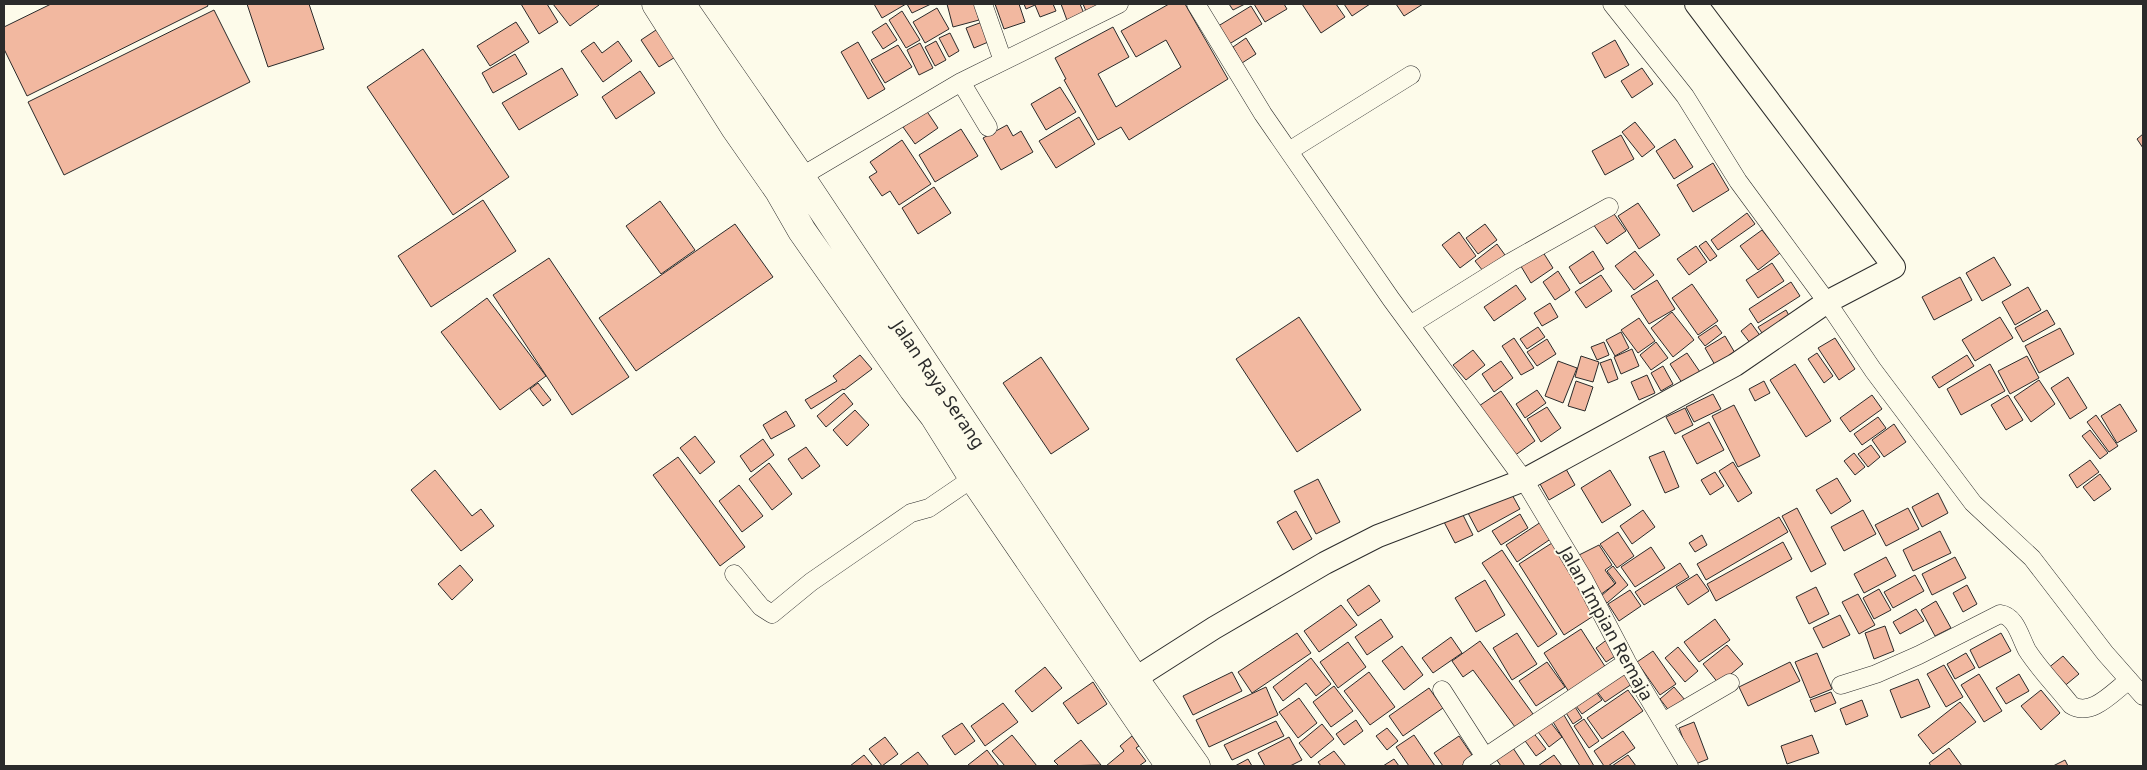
<svg xmlns="http://www.w3.org/2000/svg" width="2147" height="770" viewBox="0 0 2147 770" font-family="'Noto Sans',sans-serif">
<style>
.building{fill:#f2b8a0;stroke:#2b2b2b}
.lines{fill:none;stroke-linecap:round;stroke-linejoin:round}
.minor-casing{stroke:#2b2b2b;stroke-width:19}
.tertiary-casing{stroke:#2b2b2b;stroke-width:24}
.trunk-casing{stroke:#2b2b2b;stroke-width:29}
.minor{stroke:#fdfbea;stroke-width:18}
.tertiary{stroke:#fdfbea;stroke-width:22}
.trunk{stroke:#fdfbea;stroke-width:28}
.labels{text-anchor:middle;dominant-baseline:central;stroke-width:4;stroke-linejoin:round;paint-order:stroke}
.street-label{font-size:18px;fill:#2b2b2b;stroke:#fdfbea}
</style>
<rect width="100%" height="100%" fill="#fdfbea"/>
<!-- building -->
<path class="building" d="M51,4H207L208,6L27,96L4,49V27Z
M247,4H309L324,49L268,67Z
M521,4H547L558,22L539,34Z
M553,4H598L599,5L570,26Z
M874,4H906L882,18Z
M907,4H931L912,13Z
M947,4H975L979,20L953,27Z
M995,4H1019L1025,22L1004,29Z
M1024,4H1053L1056,11L1040,17L1035,5L1026,9Z
M1061,4H1080L1085,16L1068,23Z
M1083,4H1102L1088,16Z
M1169,4H1185L1228,79L1129,140L1121,127L1098,140L1064,80L1066,79L1055,58L1113,27L1129,57L1098,74L1116,107L1181,67L1166,40L1136,57L1121,31Z
M1229,4H1245L1233,10Z
M1254,4H1284L1287,9L1265,22Z
M1302,4H1336L1345,17L1321,33Z
M1344,4H1370L1352,16Z
M1396,4H1423L1404,16Z
M1251,6L1262,24L1226,46L1215,28Z
M937,8L949,29L925,43L913,22Z
M214,10L250,82L64,175L28,102Z
M902,11L920,40L906,48L889,20Z
M985,21L993,40L974,48L966,28Z
M516,22L529,42L490,66L477,46Z
M886,23L897,40L883,49L872,32Z
M659,28L677,56L659,67L641,40Z
M950,33L959,51L949,57L939,38Z
M1246,38L1256,54L1242,63L1233,47Z
M1615,40L1629,65L1605,78L1592,53Z
M618,41L632,61L603,82L581,51L594,42L602,53Z
M936,41L946,60L935,66L925,47Z
M858,42L885,89L868,99L841,52Z
M920,43L933,68L919,75L907,50Z
M898,45L912,67L885,83L871,60Z
M423,49L509,177L453,215L367,87Z
M515,54L527,74L493,93L482,73Z
M562,68L578,95L519,130L502,103Z
M1642,68L1653,84L1632,98L1621,81Z
M640,71L655,93L616,119L602,97Z
M1060,87L1076,112L1046,130L1031,104Z
M926,110L938,128L915,144L903,127Z
M1079,117L1095,144L1056,168L1039,141Z
M1635,122L1655,147L1642,157L1622,132Z
M1007,125L1013,136L1021,131L1033,152L1001,170L983,138Z
M961,129L978,156L935,182L919,155Z
M2143,134V148L2137,139Z
M1621,135L1634,159L1605,175L1592,151Z
M1675,139L1693,167L1674,179L1656,151Z
M902,140L931,184L899,205L890,191L882,196L869,177L877,172L870,162Z
M1713,163L1729,190L1693,212L1677,185Z
M934,187L951,213L918,234L902,208Z
M483,200L516,251L431,307L398,256Z
M660,201L695,250L661,274L626,226Z
M1638,203L1660,235L1639,249L1618,216Z
M1612,211L1626,231L1607,244L1593,224Z
M1747,213L1755,224L1718,250L1711,240Z
M735,224L773,277L636,371L599,318Z
M1485,224L1497,240L1478,254L1466,238Z
M1762,230L1780,253L1758,270L1740,246Z
M1459,232L1476,256L1460,268L1442,245Z
M1706,241L1717,256L1710,261L1699,246Z
M1497,244L1505,255L1483,271L1475,261Z
M1696,246L1707,262L1689,275L1677,259Z
M1541,249L1553,268L1531,283L1519,263Z
M1593,251L1604,269L1580,284L1569,267Z
M1635,251L1654,275L1634,290L1615,266Z
M1994,257L2011,285L1982,301L1966,273Z
M549,258L629,377L572,415L493,295Z
M1772,263L1784,281L1758,298L1746,280Z
M1558,271L1570,290L1555,300L1543,282Z
M1601,275L1612,291L1586,308L1575,292Z
M1960,277L1972,300L1934,320L1922,297Z
M1657,280L1675,309L1649,324L1631,296Z
M1791,282L1800,296L1758,323L1749,309Z
M1692,284L1718,321L1698,335L1672,298Z
M1516,285L1526,299L1494,321L1484,307Z
M2028,287L2041,310L2015,325L2002,302Z
M487,298L546,376L500,410L441,332Z
M1550,303L1558,317L1542,326L1534,313Z
M1786,310L1793,323L1766,339L1758,327Z
M2047,310L2055,324L2023,342L2015,328Z
M1672,312L1694,340L1673,357L1651,328Z
M1299,317L1361,410L1297,452L1236,359Z
M2000,317L2013,338L1975,361L1962,340Z
M1639,318L1655,341L1638,353L1621,330Z
M1751,323L1764,341L1754,348L1741,331Z
M1716,325L1722,333L1705,346L1698,337Z
M1538,327L1545,337L1527,349L1520,339Z
M2060,328L2074,354L2039,373L2025,346Z
M1621,332L1629,348L1615,356L1606,340Z
M1725,336L1735,353L1715,365L1705,348Z
M1514,338L1534,368L1521,375L1502,346Z
M1835,338L1855,369L1839,380L1818,348Z
M1547,339L1556,354L1537,366L1527,352Z
M1604,342L1609,355L1597,360L1591,347Z
M1656,342L1668,358L1651,370L1640,355Z
M1632,349L1639,366L1621,374L1614,357Z
M1473,350L1485,365L1466,380L1453,365Z
M1687,353L1700,372L1682,383L1670,364Z
M1817,353L1833,376L1824,383L1808,359Z
M860,355L872,369L844,390L843,389L811,409L805,400L837,381L833,376Z
M1967,355L1974,366L1939,388L1932,377Z
M1581,356L1599,362L1593,382L1575,377Z
M2027,356L2039,378L2010,394L1998,371Z
M1041,357L1089,429L1051,454L1003,383Z
M1611,359L1618,379L1608,383L1600,363Z
M1501,361L1513,378L1494,392L1482,374Z
M1558,361L1577,368L1563,403L1545,396Z
M1795,364L1831,421L1806,437L1770,380Z
M1990,364L2005,391L1961,415L1947,389Z
M1663,366L1673,384L1661,391L1651,373Z
M1647,375L1655,393L1639,400L1631,382Z
M2068,377L2087,408L2070,419L2051,388Z
M2039,380L2055,404L2031,422L2014,397Z
M1576,381L1593,387L1585,411L1568,406Z
M1764,381L1770,393L1755,401L1749,389Z
M538,383L551,400L543,406L530,389Z
M1537,390L1546,403L1525,418L1516,404Z
M1501,391L1535,441L1514,456L1479,406Z
M844,393L853,404L826,427L817,416Z
M1713,394L1721,409L1694,422L1686,407Z
M1872,395L1882,409L1850,432L1840,418Z
M2008,395L2023,420L2006,430L1991,405Z
M2120,404L2137,431L2117,443L2101,416Z
M1734,405L1760,456L1738,467L1712,416Z
M1547,407L1561,428L1541,442L1527,419Z
M1685,408L1693,425L1675,434L1666,417Z
M855,410L869,425L847,446L833,430Z
M786,411L795,426L771,439L763,425Z
M2096,415L2118,446L2109,452L2087,422Z
M1878,417L1886,428L1862,445L1854,434Z
M1709,422L1724,450L1697,464L1682,436Z
M1894,424L1906,442L1884,457L1872,440Z
M2090,430L2108,453L2100,459L2082,436Z
M695,436L715,462L700,474L680,448Z
M763,439L774,455L751,472L740,456Z
M1871,445L1880,457L1868,467L1858,454Z
M806,447L820,466L802,479L788,459Z
M1664,451L1679,487L1665,493L1649,457Z
M1854,453L1865,467L1855,475L1844,461Z
M678,457L745,547L720,566L653,475Z
M2090,460L2099,472L2077,488L2069,475Z
M1733,462L1752,493L1738,502L1719,471Z
M769,463L792,494L772,510L749,479Z
M1566,469L1575,485L1549,500L1540,484Z
M435,470L472,516L481,509L494,526L461,551L411,490Z
M1610,470L1631,505L1602,523L1581,488Z
M1715,472L1724,486L1710,495L1701,480Z
M2100,474L2111,489L2094,501L2083,487Z
M1837,478L1851,501L1831,514L1816,490Z
M1318,479L1340,522L1316,534L1294,491Z
M739,485L763,516L742,532L719,501Z
M1510,491L1520,509L1478,532L1468,513Z
M1938,493L1948,513L1922,527L1912,507Z
M1797,508L1826,564L1811,572L1782,516Z
M1908,508L1919,529L1886,546L1875,525Z
M1643,510L1655,527L1632,544L1620,526Z
M1863,510L1876,534L1844,551L1831,527Z
M1296,511L1312,539L1293,550L1277,522Z
M1462,513L1473,535L1455,543L1444,522Z
M1520,514L1528,528L1501,545L1492,531Z
M1779,517L1788,532L1706,580L1697,564Z
M1544,520L1555,536L1517,562L1506,545Z
M1940,531L1951,553L1913,571L1903,550Z
M1618,532L1634,556L1617,568L1600,544Z
M1702,535L1707,545L1695,552L1689,543Z
M1783,542L1792,559L1716,601L1707,584Z
M1552,543L1598,613L1564,635L1519,564Z
M1599,545L1612,565L1605,570L1615,584L1600,595L1579,555Z
M1651,547L1665,568L1635,587L1621,567Z
M1502,550L1557,634L1538,647L1482,563Z
M1886,557L1896,576L1864,593L1854,574Z
M1955,557L1966,578L1932,595L1922,574Z
M1680,563L1689,577L1644,605L1635,592Z
M460,565L473,580L452,600L438,584Z
M1613,566L1628,585L1607,603L1601,596L1616,583L1607,571Z
M1697,574L1709,591L1688,605L1676,587Z
M1915,575L1924,591L1893,608L1884,592Z
M1485,580L1505,615L1476,632L1455,598Z
M1369,585L1380,601L1358,616L1347,600Z
M1967,585L1977,604L1963,612L1953,593Z
M1816,587L1829,614L1809,624L1796,597Z
M1879,589L1891,610L1874,619L1863,598Z
M1630,590L1641,606L1619,621L1608,604Z
M1858,594L1875,625L1859,634L1842,602Z
M1936,601L1951,628L1935,636L1921,610Z
M1341,605L1357,625L1319,652L1304,631Z
M1916,609L1924,621L1900,634L1893,622Z
M1840,615L1850,635L1823,648L1813,628Z
M1381,619L1393,637L1367,655L1355,637Z
M1715,619L1730,640L1699,662L1684,642Z
M1885,626L1894,651L1874,659L1865,633Z
M1581,629L1606,668L1569,692L1544,653Z
M1297,633L1311,653L1252,693L1238,672Z
M1517,633L1537,664L1512,680L1493,648Z
M2001,633L2011,651L1979,668L1970,650Z
M1451,637L1462,653L1433,673L1422,658Z
M1609,638L1620,653L1606,662L1596,648Z
M1480,641L1533,714L1515,727L1473,670L1463,677L1452,661Z
M1348,642L1366,667L1338,688L1320,662Z
M1727,645L1743,664L1719,684L1703,664Z
M1402,646L1423,675L1404,690L1382,661Z
M1678,647L1698,671L1685,682L1665,658Z
M1653,651L1676,684L1660,695L1637,662Z
M1817,653L1832,689L1810,698L1795,662Z
M1966,653L1975,668L1955,679L1947,664Z
M2063,656L2079,674L2062,688L2047,669Z
M1311,658L1331,684L1316,696L1306,683L1283,701L1273,687Z
M1547,662L1565,687L1536,706L1519,681Z
M1790,662L1800,681L1748,706L1739,687Z
M1944,665L1963,697L1946,707L1927,674Z
M1045,667L1062,688L1032,712L1015,691Z
M1626,669L1635,682L1605,702L1596,690Z
M1232,672L1242,691L1193,715L1183,696Z
M1369,672L1395,707L1370,725L1344,691Z
M1979,674L2002,711L1984,722L1961,685Z
M2019,674L2029,691L2006,704L1996,688Z
M1918,679L1930,707L1901,718L1890,690Z
M1093,682L1107,704L1078,724L1063,703Z
M1334,686L1353,711L1331,727L1313,702Z
M1266,687L1278,715L1209,747L1196,720Z
M1674,687L1685,700L1670,712L1660,699Z
M1429,688L1443,708L1403,736L1389,716Z
M1593,688L1602,700L1582,714L1573,702Z
M1628,690L1643,711L1602,739L1587,718Z
M2041,690L2060,713L2041,730L2021,706Z
M1831,692L1836,703L1815,712L1810,700Z
M1299,698L1317,723L1298,738L1279,712Z
M1862,700L1868,716L1846,725L1840,709Z
M1572,702L1582,718L1573,724L1563,708Z
M1960,702L1976,722L1933,754L1918,735Z
M1003,703L1018,722L985,746L971,726Z
M1561,710L1594,766H1580L1550,717Z
M1548,719L1562,737L1549,747L1536,729Z
M1584,719L1599,741L1589,748L1574,726Z
M1356,720L1363,731L1344,745L1336,734Z
M1276,721L1284,736L1232,760L1224,745Z
M1694,722L1708,759L1693,765L1679,728Z
M962,723L975,741L955,755L942,736Z
M1322,724L1334,739L1311,758L1299,743Z
M1387,728L1398,741L1387,750L1376,736Z
M1532,731L1546,749L1536,756L1523,738Z
M1623,731L1635,748L1608,766H1604L1594,751Z
M1012,735L1037,766H1005L992,751Z
M1414,735L1435,766H1409L1396,747Z
M1812,735L1819,753L1787,764L1781,746Z
M1132,736L1139,746L1136,748L1146,761L1139,766H1106L1124,751L1120,746Z
M1459,736L1474,758L1461,766H1443L1434,753Z
M885,737L898,754L882,766L869,749Z
M1289,737L1302,760L1290,766H1265L1258,753Z
M1081,740L1101,765L1059,766L1054,761Z
M1513,748L1525,766H1501L1496,759Z
M1949,748L1962,766H1931L1929,763Z
M987,750L999,766H969L968,765Z
M1334,751L1346,766H1321L1318,762Z
M918,752L929,766H899Z
M864,755L873,766H850Z
M1554,755L1562,766H1538Z
M1628,755L1636,766H1612Z
M1248,759L1252,766H1235Z
M1394,759L1399,766H1383Z
M2065,760L2068,766H2053Z"/>
<g class="lines">
<!-- minor casing -->
<g class="minor-casing">
<path id="minor" d="M983,4L1003,61
M1196,4L1263,114L1391,299L1524,480L1584,580L1627,662L1689,766
M1612,4L1685,96L1738,181L1827,302L1873,370L1973,503L2032,558L2105,653L2143,696
M961,82L988,127
M1289,151L1411,75
M792,182L961,82L1119,4
M1410,325L1511,262L1609,207
M734,574L761,607L772,614L811,582L911,513L929,508L973,478
M1841,685L1876,674L1919,655L2000,614C2016,616 2020,637 2027,650C2039,669 2057,687 2071,705C2091,718 2113,692 2129,680
M1442,690L1485,757
M1663,722L1730,683
M1472,766L1627,662"/>
</g>
<!-- tertiary casing -->
<g class="tertiary-casing">
<path id="tertiary" d="M1120,688L1214,628L1325,563L1378,536L1524,480L1735,365L1827,302L1894,267L1696,4"/>
</g>
<!-- trunk casing -->
<g class="trunk-casing">
<path id="trunk" d="M656,4L735,128L779,191L802,231L913,389L934,416L973,478L1170,766
M681,4L800,176L1134,678L1196,766"/>
</g>
<!-- minor -->
<use href="#minor" class="minor"/>
<!-- tertiary -->
<use href="#tertiary" class="tertiary"/>
<!-- trunk -->
<use href="#trunk" class="trunk"/>
</g>
<g class="labels">
<!-- street labels -->
<g class="street-label">
<text transform="translate(939 384) rotate(56)">Jalan Raya Serang</text>
<text transform="translate(1607 623) rotate(61)">Jalan Impian Remaja</text>
</g>
</g>
<!-- border -->
<rect width="2147" height="770" fill="none" stroke="#2b2b2b" stroke-width="10"/>
</svg>
